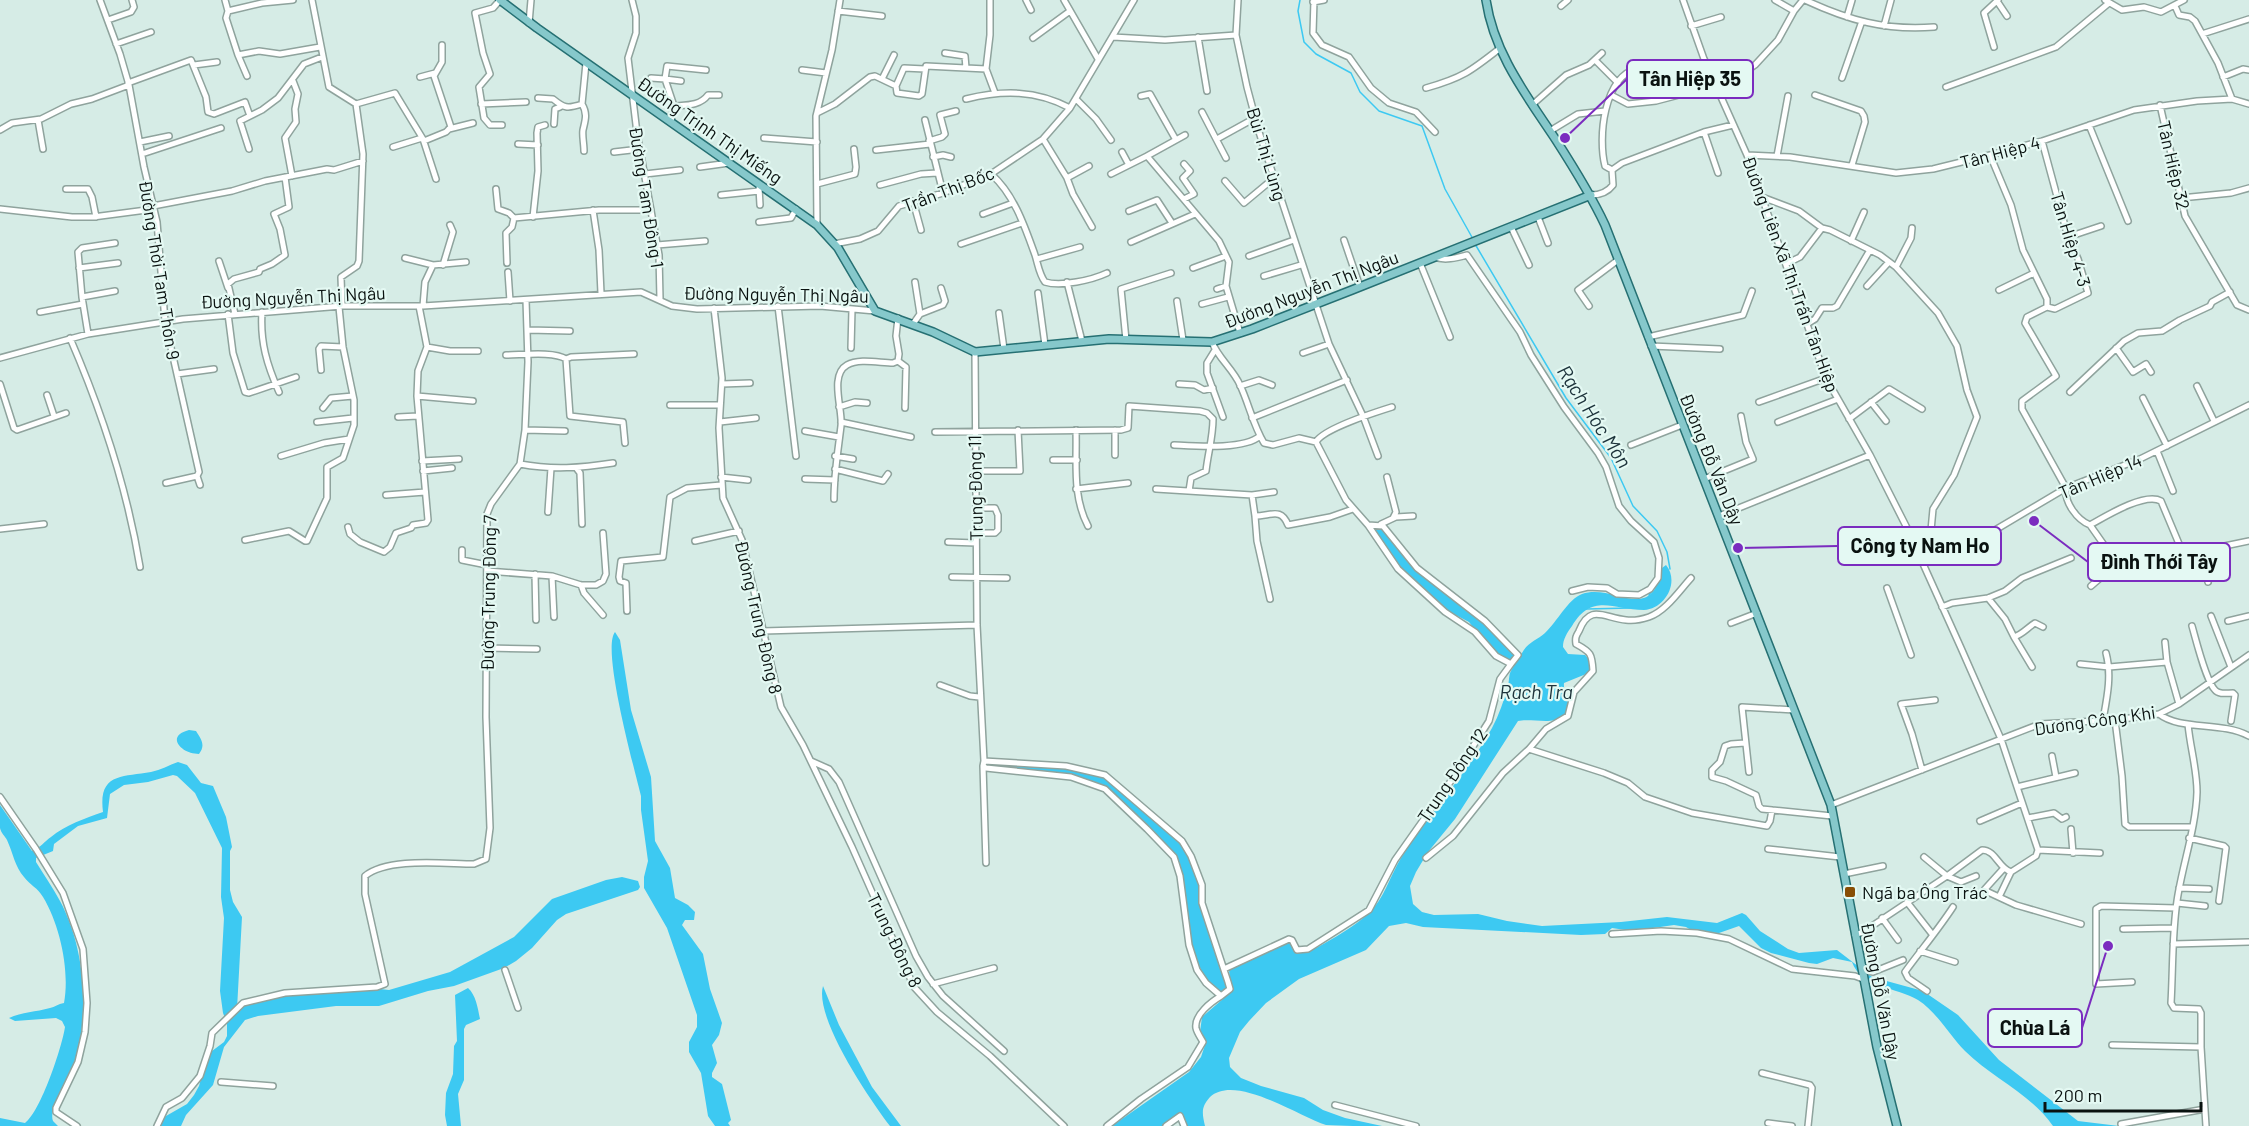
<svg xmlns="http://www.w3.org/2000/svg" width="2249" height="1126" viewBox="0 0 2249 1126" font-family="Barlow,sans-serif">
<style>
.water{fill:#3dc9f2}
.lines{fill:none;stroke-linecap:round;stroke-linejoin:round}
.stream{stroke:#3dc9f2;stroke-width:1.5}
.minor-casing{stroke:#8fa39d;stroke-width:8}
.major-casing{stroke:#267073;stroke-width:10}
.minor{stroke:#fff;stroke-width:5}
.major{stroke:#86c8cb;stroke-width:7}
.poi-dot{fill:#884e05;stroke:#e4f9f3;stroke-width:2}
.labels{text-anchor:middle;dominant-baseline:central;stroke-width:4.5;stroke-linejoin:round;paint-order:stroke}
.street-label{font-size:18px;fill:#0a1210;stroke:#e4f9f3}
.poi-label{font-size:18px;fill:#0a1210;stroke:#e4f9f3;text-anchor:start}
.water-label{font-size:20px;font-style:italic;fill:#1d333b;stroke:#e4f9f3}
.leader{fill:none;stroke:#7b2cbf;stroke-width:2}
.callout-dot{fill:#7b2cbf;stroke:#e4f9f3;stroke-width:2}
.callout{fill:#e4f9f3;stroke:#7b2cbf;stroke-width:2}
.callout-label{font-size:20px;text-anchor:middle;font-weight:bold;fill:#0a1210}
</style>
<rect width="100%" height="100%" fill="#d6ece6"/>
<!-- water -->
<path class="water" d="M1379,526L1422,576L1485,622L1514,653L1515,657L1511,663L1498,658L1469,622L1448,611L1400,569L1373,529L1374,527Z
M1666,565C1680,582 1665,609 1644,610C1614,610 1592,592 1572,626C1567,633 1563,639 1563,647L1568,654L1585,655L1590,660L1591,672L1564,683C1563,690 1568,694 1569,701C1572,731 1534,717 1518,721L1455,819L1428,852L1416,872L1410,886L1413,904L1422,912L1434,915L1478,914L1507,921L1542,926L1621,922L1667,917L1717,923L1742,913L1746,915L1760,931L1788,949L1799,953L1837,950L1872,977L1923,991L1958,1015L1999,1060L2078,1121L2119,1126H2053C2031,1094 1992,1078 1965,1051C1949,1035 1937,1012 1918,1000C1897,987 1861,988 1852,962L1833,958L1817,964L1809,963L1771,953L1761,948L1739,926L1719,933L1694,932L1686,927L1674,925L1632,931L1612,928L1605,934L1581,935L1423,927L1406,923L1389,926L1366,950L1299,979L1266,1003L1249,1021L1240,1032L1229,1058L1230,1067L1241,1078L1261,1086L1304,1098L1323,1110L1345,1118L1382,1126C1366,1126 1340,1126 1326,1125C1300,1117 1235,1073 1210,1097C1201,1107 1202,1113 1205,1126H1186L1183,1115L1179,1114L1164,1126H1112L1189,1072L1201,1057L1205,1045L1200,1032L1202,1017L1231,992L1229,970L1288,942H1291L1298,953L1308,952C1325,944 1357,925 1369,913C1384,899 1390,876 1401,858C1429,813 1466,775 1492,728C1499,715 1504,700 1508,686C1509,682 1509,676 1510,673C1513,666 1518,659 1522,653C1527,643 1537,640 1545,633C1557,622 1568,599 1582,594C1615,583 1651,626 1662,568Z
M615,632L620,640L631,710L651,777L655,841L670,868L675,898L688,905L695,912L694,920H685L682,925L703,954L710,989L722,1023L719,1035L712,1045L717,1063L712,1073V1077L722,1084L731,1120L728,1123L730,1126H715L708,1116L701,1073L689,1052V1042L697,1027V1015L667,928L644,888V877L648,861L641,810V796C635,771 601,649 615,632Z
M189,730L196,731C201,739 206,745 199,754C181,754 165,736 189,730Z
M178,762L187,765L201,783L213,786L226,817L232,847L230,851V890L233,902L242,917L237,1009L240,1011L242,1006L285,995L371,988L389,990L450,972L514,937L552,899L606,880L622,877L638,881L640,887L638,890L566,914L557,920L532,948L516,961L504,968L454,986L428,991L379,1006H336L258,1016L245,1020L224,1047L213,1085L186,1115L181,1126H158L166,1116L187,1104L194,1095L199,1086L207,1057L212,1051L224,1042L227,1036V1023L223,1013L220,991L224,918L221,897L222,848L195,793L177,776L173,775L148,782L124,785L110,794L107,818L78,826L54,844L53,851L36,858V862C44,875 53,888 60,901C85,947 91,1017 73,1066C69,1079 48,1109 53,1121L58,1126H0V1118L25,1123C41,1111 62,1047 65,1027L62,1021L56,1018L15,1021L9,1018C22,1012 36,1012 50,1008C55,1007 58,1004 64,1003C70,971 60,925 43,897C38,888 30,885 24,877C15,867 13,853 7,840C5,836 1,833 0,828C0,821 0,813 0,805L32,851C41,847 44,842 51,837C65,825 86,818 103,812C98,773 122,777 151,772C161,770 169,765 178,762Z
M987,764L1073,768L1106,778L1168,832L1181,845L1189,856L1199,883V901L1227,982L1228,989L1221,993C1179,960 1194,906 1178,861L1104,788L1072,776L987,767Z
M823,986L839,1025L872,1087L901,1126H890C870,1100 814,1018 823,986Z
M468,988C476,995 478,1009 480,1019L466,1025L464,1029V1080L458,1094L461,1126H447L445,1115L446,1093L453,1074L454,1046L457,1041L455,995Z"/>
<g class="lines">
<!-- stream -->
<path class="stream" d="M1300,0L1298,11L1304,42L1316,54L1351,73L1360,92L1379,111L1422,126L1445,189L1473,239
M1475,244L1566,398L1611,458L1633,506L1657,531L1667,552L1670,569
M1649,595L1659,582
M1586,609L1630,608"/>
<!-- minor casing -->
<g class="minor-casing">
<path id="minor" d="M100,0L120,54L129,85L144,167L157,222L165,321L199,472L197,476L166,483
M225,0L228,11L262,3L293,0
M312,0L329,87L356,104L363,154L359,261L357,266L341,277L342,306
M500,0L493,8L475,13L483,53L490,74L479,87L484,118L490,125H502
M632,0L636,16V33L628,58L637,133L659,255L660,299
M990,0V35L986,69L995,93
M1026,0L1031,10
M1064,0L1098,59
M1238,0L1236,35L1247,87L1259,132L1329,344L1363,416L1378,456
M1314,0L1313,33L1322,45L1349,57L1371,88L1389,103L1416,112L1435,132
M1683,0L1704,59L1747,155L1826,378L1870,455L1906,526L1961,648L2001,739L2038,850L2036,856L2011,872C1998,868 1996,850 1982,850L1947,876L1863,932L1855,935
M1775,0L1794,11
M1805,0C1848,20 1886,31 1934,27
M2105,0L2122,10L2144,7L2161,12L2184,0
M1997,1L2007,16
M1313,2L1324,0
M1561,6L1568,0
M2175,6L2179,15L2190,17L2195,21L2218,63L2232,99
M228,11L226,18L238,55L259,51L280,54L320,47
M838,11L882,16
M1847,17L1852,0
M108,20L131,12L134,7L132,0
M529,23L531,0
M1691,26L1721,17
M1884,26L1891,0
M2202,34L2249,19
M1113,37L1165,40L1236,35
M1198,37L1207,91
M1033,38L1070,11
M116,44L151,32
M1994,47L1984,13L1998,0
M945,53L965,56L966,68
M238,55L247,76
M1595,60L1618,83
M194,65L217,62
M802,70L826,73
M420,77L435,73
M2223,77L2243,69L2249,70
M651,78L665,79L674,106L671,121
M1842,78L1862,21
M882,79L894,55
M681,81L665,79L667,66L706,70
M1715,81L1742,74L1755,65L1778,40L1794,11L1803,0
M128,83L191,60L206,97L208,112L214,114L245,102L250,116
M896,86L904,68L925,69
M1946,87L2056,47L2109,3
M1426,88C1462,78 1471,71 1499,49
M1611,95L1628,104L1656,101L1717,85
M1815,95L1861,111L1864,116L1865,122L1852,165
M1141,96L1150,94L1176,140
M538,98L553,99C564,108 567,109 582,104L586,63
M966,99C1003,90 1036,90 1070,108
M1076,99L1096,119L1111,140
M356,104L395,93L423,139L436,179
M481,104L526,102
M582,104C588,114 585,121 583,130C582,135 584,144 584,151
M1532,105L1566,75L1589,65L1602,53
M2160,105L2185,216L2237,305L2249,310
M674,106C686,105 700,106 708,95H719
M1202,112L1226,158
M817,113L835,104L870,77L875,76L896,86L897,93L919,96L922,94L926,66L986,69
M38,120L43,149
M925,120L943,193
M554,124L555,109L560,107
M2089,125L2128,221
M449,129L473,123
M0,130L12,123L41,119L71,104L92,99L129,85
M1550,131L1578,114L1605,111
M1704,132L1718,173
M764,138L817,142
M1043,139L1067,178L1073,194L1092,227
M1217,139L1255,118
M424,141L446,132L451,127L434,76L442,62V45
M929,141L942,137L945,134L940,115L956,111
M2042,141L2068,237L2078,259L2088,293L2055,309L2047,307
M140,142L169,136
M518,144L538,145
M393,147L422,138
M249,149L240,121L262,110L278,98L304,64L322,57
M876,150L930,144
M614,152L640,149
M1122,152L1129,165L1147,156L1219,241L1229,262L1226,286L1240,333
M142,154L221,128
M1747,155L1790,157L1896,173L1933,169L1990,155L2042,141L2134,110L2197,101L2232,99L2249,104
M1990,155L2011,205L2023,250L2047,299V307L2027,317L2025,323L2056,376L2022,401V409L2066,488C2064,502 2077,520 2090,525C2106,516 2145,492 2161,501L2182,551L2186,554L2249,541
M1147,156L1185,135
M1777,156L1788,96
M933,157L943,155L951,157
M700,167L729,163
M1612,170L1605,166C1598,138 1603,77 1638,68
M645,174L680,170
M991,174C1014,194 1025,227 1035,255C1038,264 1039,274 1045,282C1061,287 1092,280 1107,273
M1111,174L1129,165
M292,176L285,138L296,122L295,109L298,94L293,81
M1067,178L1089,166
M1225,181L1244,203L1274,178
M817,184L855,174L856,167L854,149
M880,185L921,174L937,173
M759,188L760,205
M66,189H88L92,197L96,217
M496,189L498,209L509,213L514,218
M721,195L759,191
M1591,195C1600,195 1607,193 1613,185L1612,170L1622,163L1704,132L1733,125
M1762,197L1799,211L1822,228
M2181,198L2231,193L2249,188
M1184,199L1194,194L1183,178L1190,171L1184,164
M913,201L921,230
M153,206L232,191L265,181L327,169L334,170L363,161
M0,209L72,217H93L154,209
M593,210L599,250L601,293
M1129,211L1157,200L1172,223
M983,214L1013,203
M533,217L538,171L537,133L538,127L545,125
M1538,217L1548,243
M759,222L791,218L796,209
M817,225L816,116L832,50L840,0
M1511,227L1529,265
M2068,237L2101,226
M1344,240L1360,287
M1851,241L1864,212
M1131,242L1195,214
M834,244L860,239L878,231L899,206L943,193L991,174L1043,139L1070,108L1134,0
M961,244L1022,223
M657,245L705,241
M1249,256L1294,240
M1434,257C1445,261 1456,258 1467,255L1520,332L1531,355L1564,407L1598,453L1606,467L1619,506L1631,521L1654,542L1659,558L1658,578L1650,589L1639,595L1617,594L1607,588L1588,587L1572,591
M405,258L433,265L425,282L423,306
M1037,259L1080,247
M219,261L228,288
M507,263L506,233L512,227L514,218L599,210H651
M1420,263L1450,337
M1786,264L1800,257L1822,228L1830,230L1880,255L1896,267L1938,313L1957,346L1967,390L1977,417L1954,475L1933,509L1930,541
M433,265L466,262
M443,265L453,232L450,225
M1896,267L1911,238L1912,228
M79,268L118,263
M1193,268L1226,256
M508,272L510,301
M1264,276L1301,265
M915,282L920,314
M1067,282L1082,341
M1867,286L1889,262
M1217,289L1226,286
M1999,290L2034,273
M1038,293L1045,345
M82,297L115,291
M1177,301L1183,340
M1202,304L1228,297
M778,306L796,456
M1589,306L1578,290L1618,260
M714,308L722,378L719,428L723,498L742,540L781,707L803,745L852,847L914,987L937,1012L990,1056L1064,1126
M40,312L83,304
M262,312C260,342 267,365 279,392
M999,313L1004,349
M228,314L233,353L245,392L249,393L296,377
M235,314L228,284L234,279L259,272L260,269L272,264L285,255L280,229L274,214L289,207L285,177
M913,324L920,314L943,305L945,301L941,288
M1807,324L1815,319L1822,308H1833L1837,306L1870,250
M528,330L570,331
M88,334L82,297L78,252L82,248L115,243
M1648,337L1743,315L1752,291
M70,338C102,412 127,488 140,567
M1126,340L1121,289L1171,273
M1212,342C1218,358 1233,369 1240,385C1249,404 1253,425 1264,443L1273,445L1299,438L1316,442
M1651,346L1720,349
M427,347L450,351H478
M851,348L852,309
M2116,348L2133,372L2146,364L2151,372
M1215,350L1207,363V373L1223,417
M975,352L977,625L984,761L1066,766L1105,775L1182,841L1191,856L1202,885V903L1228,982L1230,989L1221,996L1206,983L1197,970L1189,945L1180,876L1174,857L1147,829L1105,789L1071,777L986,768L983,766L984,761
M1303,353L1329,344
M506,355C522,355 554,351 566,359L570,416L623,422L625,443
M0,358L88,334L183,319L342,306H423L641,292L672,306L697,309L820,306L875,311
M566,359L571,357L634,354
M898,361L906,367L905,408
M321,370L319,349L321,346L343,347
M177,374L214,369
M0,384L14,428L17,430L66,413
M722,384L750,383
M1179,384L1195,385L1204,390L1213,388
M1240,386L1259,380L1272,385
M2197,386L2214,421
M2070,392L2124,341L2138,333L2162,331L2180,320L2210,306L2212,302L2230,292
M47,395L54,416
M417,396L473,401
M2143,398L2167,446
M1759,402L1826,378
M1871,402L1886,421
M670,405H719
M839,407L855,402L867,403
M1392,407C1376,412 1323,429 1316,442L1346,500L1368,525L1383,526L1417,568L1485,621L1518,655L1511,664
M323,408L331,398L353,396
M398,417L418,416
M1252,418L1347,380
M1849,419L1889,389L1922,409
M317,422L353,418
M720,422L756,418
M841,422L911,437
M1778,422L1838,399
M525,430L565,431
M1076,430C1077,462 1072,496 1088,526
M805,431L839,437
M935,432L1121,430L1128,428L1129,406L1200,411L1207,413L1213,419C1213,437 1208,453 1206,471L1191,478L1189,491
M1174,445C1195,446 1244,450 1260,436
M1631,445L1682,425
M2157,451L2173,491
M1115,455V430
M281,456L324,443L349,439
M835,456L853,459
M1053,460H1077
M422,461L459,459
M520,464C552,470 581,468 613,463
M577,469L580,473L582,524
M835,469L883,481L888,474
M423,471L452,468
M975,471H1020L1018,430
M197,476L200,485
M721,477L748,480
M1387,477L1396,512L1393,518
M805,479L835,480
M1704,479L1753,459L1746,442L1741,416
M1076,489L1128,483
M1156,489L1252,495L1255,516C1271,516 1281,507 1288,525L1330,517L1353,509
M386,495L425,492
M1252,495L1274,492
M834,499C834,474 838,451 841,426C843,410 829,375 847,365C859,358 880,363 893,363L898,361L899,354L896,336L898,318
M976,508H995L998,515V530L995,533H976
M548,512L551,468
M1255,516L1257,541L1270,599
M1719,516L1870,455
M1381,524L1396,517L1413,516
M2090,525L2116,562L2114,566L2091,586
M348,527L350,534L360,542L384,552L390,547L396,533L411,528L413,525L426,523L428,520L417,396L418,371L427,347L419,306
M0,529L44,524
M245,540L289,531L305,541H307L327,498V467L343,458L354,425V400L343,347L339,307
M695,541L739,531
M948,542L976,543
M1914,545L1930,541L1985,536L2066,488L2140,459L2249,405
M462,550V560L487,565
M2199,551L2208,582
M487,571L552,576L581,585H596L603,581L606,574L603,533
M535,574L536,620
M552,576L554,617
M952,577L1007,578
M581,585L584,593L603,615
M1887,588L1911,655
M1988,598L2005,619L2014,637C2023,634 2027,628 2035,623L2043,627
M1942,607L1952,603L1988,598L2005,591L2022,578L2071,558
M627,611L626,583L620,581L619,577L621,561L663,557L670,497L687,488L721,485
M2211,616L2231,667
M2228,621L2249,616
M1731,623L1757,613
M2192,626C2196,640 2206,681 2215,690C2219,695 2227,693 2233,693L2235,695L2231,721
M763,631L977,625
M2014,637L2032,667
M2165,642L2167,662L2179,704
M486,648L537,649
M2080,664L2109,667L2167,662
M940,685L970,696L979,697
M2159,714C2181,731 2221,721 2249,736
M2103,720C2107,698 2112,675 2106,653
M2115,720L2122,776L2125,824L2129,827H2191
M2188,724C2190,747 2197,769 2197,792C2196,828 2182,866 2177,901C2172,935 2173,969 2171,1003L2174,1008L2199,1009L2201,1013V1047L2206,1126
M1745,743L1731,744L1725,746L1720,762L1712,770V777L1726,781L1756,795L1759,806L1762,809L1832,816
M1529,749L1604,773L1628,783L1645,797L1692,813L1767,826L1770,821L1772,810
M2052,756L2056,777
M811,761L829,769L839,782L916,956L928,977L943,996L1004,1051
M983,766L986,863
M1922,770L1912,734L1901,704L1935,700
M1749,772L1742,707L1794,710
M2017,787L2075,773
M0,797L36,849L63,893L83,949L87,1003L85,1032L78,1062L56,1108V1112L77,1126
M1831,805L2040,724L2115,720L2159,714L2179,704L2249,655
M2028,818L2054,813L2062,819L2066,817
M1980,821L2022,803
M2071,829L2073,853
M2189,838L2224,846L2226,848L2219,901
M1768,849L1840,857
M2038,850L2100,853
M1924,857L1947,876L1961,882L1976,876
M1426,858L1453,836L1503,773L1529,749L1546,729L1568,716L1574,692L1593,671C1592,654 1591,652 1576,644C1575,638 1576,636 1579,631C1590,603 1604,618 1626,620C1633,621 1643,619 1649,617C1666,611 1679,591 1691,578
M2004,868L1985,889L1988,892L2016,905L2081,924
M1844,874L1883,866
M2179,888L2209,889
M1999,897L2011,872
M1907,902L1932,934
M2177,903L2205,906
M1882,918L1898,940
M2123,929L2173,928
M1612,934L1661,931L1697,933L1729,939L1792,969L1855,976L1863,979
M2173,944L2249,942
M1920,951L1955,962
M1862,965L1867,971L1873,972L1903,960
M1224,969L1289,939L1292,940L1297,950L1308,949L1369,910L1395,860L1453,778L1489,721L1500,679L1511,664L1496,656L1475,632L1445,612L1398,569L1368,525
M505,970L518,1008
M2132,982L2096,984V909L2101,906L2176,908
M933,984L994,968
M1927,991L1908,978L1905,972C1921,950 1938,930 1953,907
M2112,1045L2201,1047
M1762,1073L1810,1085L1812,1088L1808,1126
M221,1082L273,1086
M1335,1105L1416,1126
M1768,1123L1792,1126
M2121,1124L2205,1109
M157,1126L166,1107L182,1098L200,1076L210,1046L212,1033L243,1003L285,993L377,987L385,984L365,894V876C388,857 445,864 474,864L486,859L490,828L486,717L487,514L491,504L520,464L525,430L528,362L526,300
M1107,1126L1141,1099L1188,1067L1203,1042C1201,1038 1197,1033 1196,1028C1194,1015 1211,1002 1221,996
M1166,1126L1180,1116L1184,1126"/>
</g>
<!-- major casing -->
<g class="major-casing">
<path id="major" d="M500,0L537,28L817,225L838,248L875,311L933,332L975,352L1109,339L1212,342L1252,329L1352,290L1591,195
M1486,0C1494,54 1527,96 1556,140C1574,168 1591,195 1605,225L1831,805L1877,1047L1897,1126"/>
</g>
<!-- minor -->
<use href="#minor" class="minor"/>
<!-- major -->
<use href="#major" class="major"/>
</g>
<!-- markers -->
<rect class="poi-dot" x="1844" y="886" width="12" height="12" rx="3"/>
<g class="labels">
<!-- street labels -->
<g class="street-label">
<text transform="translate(710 130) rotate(35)">Đường Trịnh Thị Miếng</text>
<text transform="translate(2000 152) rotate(-15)">Tân Hiệp 4</text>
<text transform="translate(1267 154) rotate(73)">Bùi Thị Lùng</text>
<text transform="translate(2174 165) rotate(77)">Tân Hiệp 32</text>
<text transform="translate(948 189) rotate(-21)">Trần Thị Bốc</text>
<text transform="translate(647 197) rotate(81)">Đường Tam Đông 1</text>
<text transform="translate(2071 239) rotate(73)">Tân Hiệp 4-3</text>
<text transform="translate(160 270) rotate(81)">Đường Thời Tam Thôn 9</text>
<text transform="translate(1791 274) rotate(70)">Đường Liên Xã Thị Trấn Tân Hiệp</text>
<text transform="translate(1311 289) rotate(-21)">Đường Nguyễn Thị Ngâu</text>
<text transform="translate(776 294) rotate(1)">Đường Nguyễn Thị Ngâu</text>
<text transform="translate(293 297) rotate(-3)">Đường Nguyễn Thị Ngâu</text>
<text transform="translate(1712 459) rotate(68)">Đường Đỗ Văn Dậy</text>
<text transform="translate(2100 476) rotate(-23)">Tân Hiệp 14</text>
<text transform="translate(975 488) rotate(-91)">Trung Đông 11</text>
<text transform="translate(488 593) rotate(-89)">Đường Trung Đông 7</text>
<text transform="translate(759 617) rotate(77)">Đường Trung Đông 8</text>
<text transform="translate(2095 720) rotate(-8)">Dương Công Khi</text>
<text transform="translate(1452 775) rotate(-56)">Trung Đông 12</text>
<text transform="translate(895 940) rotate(64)">Trung Đông 8</text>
<text transform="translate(1881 991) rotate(79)">Đường Đỗ Văn Dậy</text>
</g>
<!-- poi labels -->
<g class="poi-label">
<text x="1862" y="892">Ngã ba Ông Trác</text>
</g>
<!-- water labels -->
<g class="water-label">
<text transform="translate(1595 416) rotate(57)">Rạch Hóc Môn</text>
<text x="1536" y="691">Rạch Tra</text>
</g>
</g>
<!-- callouts -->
<path class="leader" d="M1565 138L1627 79M1738 548L1838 546M2034 521L2088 562M2108 946L2082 1028"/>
<g class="callout-dot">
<circle cx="1565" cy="138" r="6"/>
<circle cx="1738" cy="548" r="6"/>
<circle cx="2034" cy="521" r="6"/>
<circle cx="2108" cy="946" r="6"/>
</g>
<g class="callout">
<rect x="1627" y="60" width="126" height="38" rx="6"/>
<rect x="1838" y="527" width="163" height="38" rx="6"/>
<rect x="2088" y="543" width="142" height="38" rx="6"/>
<rect x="1988" y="1009" width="94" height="38" rx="6"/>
</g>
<g class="callout-label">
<text x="1690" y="86">Tân Hiệp 35</text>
<text x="1920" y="553">Công ty Nam Ho</text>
<text x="2159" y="569">Đình Thới Tây</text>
<text x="2035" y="1035">Chùa Lá</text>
</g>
<!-- scale -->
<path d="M2045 1102v9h156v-9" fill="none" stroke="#0a1210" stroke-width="3"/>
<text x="2054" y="1102" font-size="18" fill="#0a1210" stroke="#e4f9f3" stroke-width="4.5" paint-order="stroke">200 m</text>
</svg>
